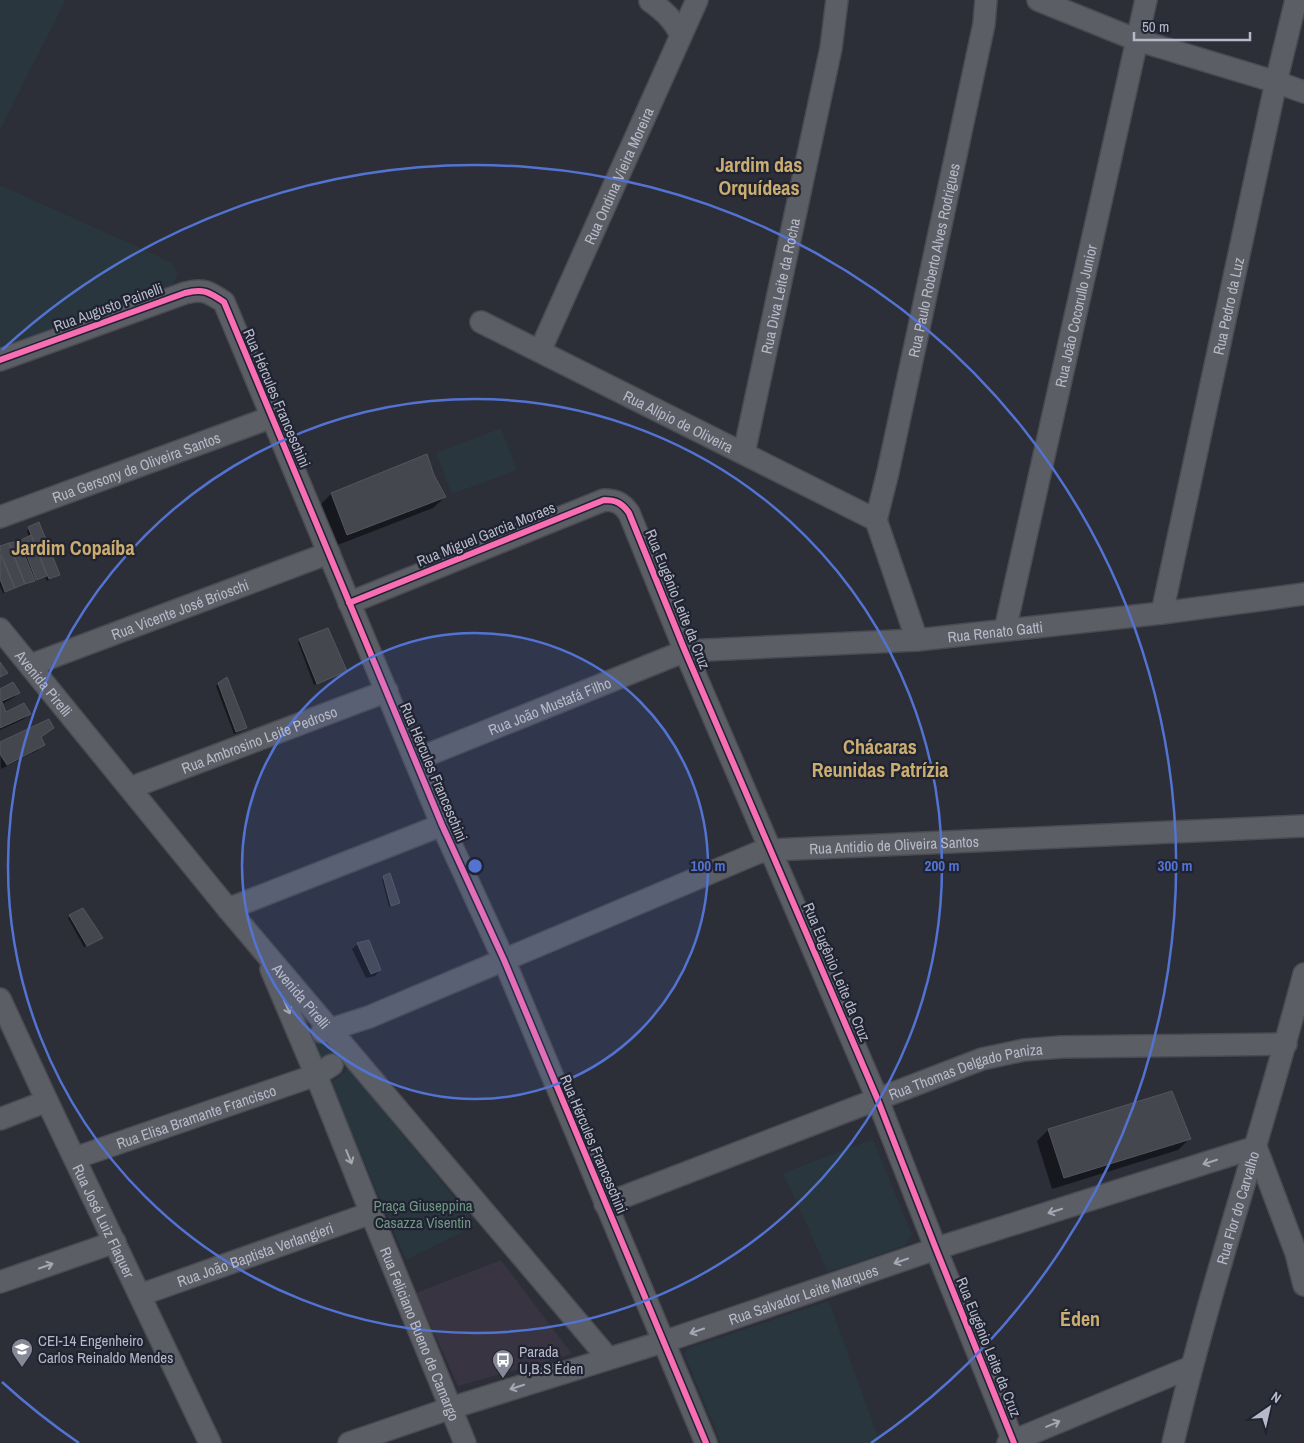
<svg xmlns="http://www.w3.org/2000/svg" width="1304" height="1443" viewBox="0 0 1304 1443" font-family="'Archivo Narrow',sans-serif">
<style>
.medical{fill:#393441}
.green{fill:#29363d}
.shadow{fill:#0007}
.building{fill:#45474f;stroke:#54565f}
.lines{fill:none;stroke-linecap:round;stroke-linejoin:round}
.minor-casing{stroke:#4a4b52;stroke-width:24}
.minor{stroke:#5c5e66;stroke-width:21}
.cycleway-casing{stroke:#202332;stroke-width:9}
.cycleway{stroke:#f96db3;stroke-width:6}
.oneway{stroke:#a5a7b4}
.ring{fill:none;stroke:#5373d2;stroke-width:2.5}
.labels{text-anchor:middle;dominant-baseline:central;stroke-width:4.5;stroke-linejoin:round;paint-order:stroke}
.street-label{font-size:15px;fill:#b7b9c8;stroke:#202332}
.park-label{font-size:15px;fill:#709782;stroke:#202332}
.poi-label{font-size:15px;fill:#b7b9c8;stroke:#202332;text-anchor:start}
.district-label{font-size:20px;font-weight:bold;fill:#cbad6f;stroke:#202332}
.centre{fill:#5373d2;stroke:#202332;stroke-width:2.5}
.ring-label{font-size:15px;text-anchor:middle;font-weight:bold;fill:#5373d2;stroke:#202332;stroke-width:4.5;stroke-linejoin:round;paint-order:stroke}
</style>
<rect width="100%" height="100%" fill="#2c2e38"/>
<!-- medical -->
<path class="medical" d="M501,1260L572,1354L458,1386L416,1293Z"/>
<!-- green -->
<path class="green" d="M0,0H62L65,1L0,130Z
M0,185L171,262L178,273C175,285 168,288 157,294L0,348Z
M501,428L517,470L452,494L436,453Z
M324,1036L336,1049C334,1059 327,1063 317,1059L313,1042L318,1038Z
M348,1068L477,1225L406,1260L330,1082L336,1080Z
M873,1139L912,1235L904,1246L828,1272L783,1173Z
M829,1301L880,1443H721L685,1355L686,1350L691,1347Z"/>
<!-- shadow -->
<path class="shadow" d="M427,456L433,475L445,497L433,508L335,546L320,505L331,494Z
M29,528L59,575L47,581L45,577L3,593L0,586V548L19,544L29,537L27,531Z
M300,640L345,671L314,685L298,642Z
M218,684L246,728L244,730L234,734L216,686Z
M0,690L19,693L13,698L2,704L5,714L30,713L24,719L0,730Z
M52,728L40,738L43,744L38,750L1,769L0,744Z
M384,877L399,903L389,907L382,879Z
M70,916L99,940L84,947L68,918Z
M358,944L380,970L375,976L366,978L352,949Z
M1048,1130L1189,1139L1178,1150L1052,1189L1037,1141Z"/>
<!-- building -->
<path class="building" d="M427,454L434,475L446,497L347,535L331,493Z
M39,522L60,575L49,579L28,527Z
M31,535L47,576L36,580L21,540Z
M19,541L35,581L25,584L9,543Z
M9,543L25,584L15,588L0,551V546Z
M0,554L15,588L5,592L0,579Z
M328,628L347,671L317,684L299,639Z
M0,662L8,673L0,677Z
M227,677L247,728L236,732L218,683Z
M13,682L20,693L0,702V689Z
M2,702L6,712L24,703L31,714L0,728V703Z
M49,719L54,728L41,737L45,745L7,765L0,754V742Z
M390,873L400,903L391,906L383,876Z
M83,908L103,938L87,946L69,915Z
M369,940L381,970L371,974L357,943Z
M1172,1091L1191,1139L1064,1178L1048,1129Z"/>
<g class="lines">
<!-- minor casing -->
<g class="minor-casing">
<g id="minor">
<path d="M1038,0L1137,40L1276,82L1304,92"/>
<path d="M650,1C664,11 673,19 681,35"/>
<path id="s1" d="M481,322L876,520"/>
<path id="s2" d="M540,351L697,0"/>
<path d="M0,360L185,293C203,288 209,292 224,302L442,825L504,960L706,1443"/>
<path id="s3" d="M744,453L831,48L837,0"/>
<path id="s4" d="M0,517L272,417"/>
<path id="s5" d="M876,520L888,472L984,24L986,0"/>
<path d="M876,520L917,640"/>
<path d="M349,603L604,500C616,500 622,503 629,513L685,651L877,1098L936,1249L1014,1443"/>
<path id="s6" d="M1162,613L1276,82L1296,0"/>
<path id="s7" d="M0,629L228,909L608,1358"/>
<path id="s8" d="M1005,630L1146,0"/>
<path id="s9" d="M31,665L329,553"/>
<path id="s10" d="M415,760L685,651L917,640L1162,613L1304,594"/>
<path id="s11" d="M130,788L387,691"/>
<path d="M228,909L442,825"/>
<path id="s12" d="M271,969L316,1075L371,1213L465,1443"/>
<path id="s13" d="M0,999L47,1101L210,1443"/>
<path id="s14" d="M322,1032L369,1017L757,853L771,850L1304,826"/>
<path d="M0,1119L47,1101"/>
<path id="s15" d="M75,1158L316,1075L332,1065"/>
<path id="s16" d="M605,1204L982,1059L1024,1050L1061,1047L1286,1044"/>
<path d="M0,1282L115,1242"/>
<path id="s17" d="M140,1295L371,1213"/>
<path id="s18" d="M349,1443L451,1408L675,1338L947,1245L1256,1147L1296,1253L1304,1285"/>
<path d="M1008,1443L1191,1367"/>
<path id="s19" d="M1173,1443C1210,1285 1263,1131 1304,974"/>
</g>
</g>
<!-- minor -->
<use href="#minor" class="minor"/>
<!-- cycleway casing -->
<g class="cycleway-casing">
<path id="cycleway" d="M0,360L185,293C203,288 209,292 224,302L442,825L504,960L706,1443
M349,603L604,500C616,500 622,503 629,513L685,651L877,1098L936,1249L1014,1443"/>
</g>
<!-- cycleway -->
<use href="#cycleway" class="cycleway"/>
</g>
<!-- one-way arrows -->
<defs><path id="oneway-shaft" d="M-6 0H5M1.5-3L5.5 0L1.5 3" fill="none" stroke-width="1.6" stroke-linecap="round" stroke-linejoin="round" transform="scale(1.25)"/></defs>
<g class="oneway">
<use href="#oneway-shaft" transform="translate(287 1007) rotate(66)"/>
<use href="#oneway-shaft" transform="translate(349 1157) rotate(68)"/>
<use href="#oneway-shaft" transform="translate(1210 1162) rotate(162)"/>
<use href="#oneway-shaft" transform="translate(1055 1211) rotate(162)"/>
<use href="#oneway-shaft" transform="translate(901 1261) rotate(161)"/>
<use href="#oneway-shaft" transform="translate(46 1266) rotate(-19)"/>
<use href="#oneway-shaft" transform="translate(697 1331) rotate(161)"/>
<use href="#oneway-shaft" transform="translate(517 1387) rotate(162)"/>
<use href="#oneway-shaft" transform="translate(1053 1424) rotate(-23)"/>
</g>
<!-- distance rings -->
<circle cx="475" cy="866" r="233" fill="#5373d2" fill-opacity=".12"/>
<g class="ring">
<circle cx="475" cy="866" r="233"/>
<circle cx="475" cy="866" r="467"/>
<path d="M79 1443A700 700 0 0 1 2 1382M2 350A700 700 0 1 1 871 1443"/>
</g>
<!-- icons -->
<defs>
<g id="school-pin" transform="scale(1.125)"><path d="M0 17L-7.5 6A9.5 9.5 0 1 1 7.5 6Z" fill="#868896" stroke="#202332"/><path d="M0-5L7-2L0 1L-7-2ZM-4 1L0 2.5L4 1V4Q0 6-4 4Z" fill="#fff"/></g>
<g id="bus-pin" transform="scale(1.125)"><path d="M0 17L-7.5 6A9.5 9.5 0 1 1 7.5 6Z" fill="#868896" stroke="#202332"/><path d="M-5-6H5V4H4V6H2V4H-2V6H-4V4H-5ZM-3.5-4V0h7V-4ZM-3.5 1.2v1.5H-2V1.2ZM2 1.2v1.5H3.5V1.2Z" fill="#fff"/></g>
</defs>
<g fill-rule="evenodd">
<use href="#school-pin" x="22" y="1349"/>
<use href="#bus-pin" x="503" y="1360"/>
</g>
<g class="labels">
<!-- street labels -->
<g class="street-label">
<text stroke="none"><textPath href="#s2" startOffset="192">Rua Ondina Vieira Moreira</textPath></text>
<text stroke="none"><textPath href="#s5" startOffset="266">Rua Paulo Roberto Alves Rodrigues</textPath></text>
<text stroke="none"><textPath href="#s3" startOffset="171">Rua Diva Leite da Rocha</textPath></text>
<text stroke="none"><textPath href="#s6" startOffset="314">Rua Pedro da Luz</textPath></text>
<text transform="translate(108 307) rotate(-20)">Rua Augusto Painelli</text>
<text stroke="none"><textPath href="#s8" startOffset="322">Rua João Cocorullo Junior</textPath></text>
<text transform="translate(277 398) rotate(67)">Rua Hércules Franceschini</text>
<text stroke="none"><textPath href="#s1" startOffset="221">Rua Alípio de Oliveira</textPath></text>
<text stroke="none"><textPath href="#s4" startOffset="145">Rua Gersony de Oliveira Santos</textPath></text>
<text transform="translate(486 534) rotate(-22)">Rua Miguel Garcia Moraes</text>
<text transform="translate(678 599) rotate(68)">Rua Eugênio Leite da Cruz</text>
<text stroke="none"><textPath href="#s9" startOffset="159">Rua Vicente José Brioschi</textPath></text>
<text stroke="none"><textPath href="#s10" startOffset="602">Rua Renato Gatti</textPath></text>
<text stroke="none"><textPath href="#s7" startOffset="70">Avenida Pirelli</textPath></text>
<text stroke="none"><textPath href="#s10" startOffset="145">Rua João Mustafá Filho</textPath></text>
<text stroke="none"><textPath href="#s11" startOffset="138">Rua Ambrosino Leite Pedroso</textPath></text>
<text transform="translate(434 772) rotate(67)">Rua Hércules Franceschini</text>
<text stroke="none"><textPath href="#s14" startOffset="608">Rua Antidio de Oliveira Santos</textPath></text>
<text transform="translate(837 972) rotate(67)">Rua Eugênio Leite da Cruz</text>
<text stroke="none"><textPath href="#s7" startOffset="475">Avenida Pirelli</textPath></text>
<text stroke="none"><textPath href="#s16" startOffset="385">Rua Thomas Delgado Paniza</textPath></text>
<text stroke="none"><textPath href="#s15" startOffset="128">Rua Elisa Bramante Francisco</textPath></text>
<text transform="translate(594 1144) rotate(67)">Rua Hércules Franceschini</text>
<text stroke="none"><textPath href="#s19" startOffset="244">Rua Flor do Carvalho</textPath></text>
<text stroke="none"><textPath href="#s13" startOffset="245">Rua José Luiz Flaquer</textPath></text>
<text stroke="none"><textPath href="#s17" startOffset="122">Rua João Baptista Verlangieri</textPath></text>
<text stroke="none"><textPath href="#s18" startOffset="478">Rua Salvador Leite Marques</textPath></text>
<text stroke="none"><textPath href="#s12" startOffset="394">Rua Feliciano Bueno de Camargo</textPath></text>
<text transform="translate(989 1347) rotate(68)">Rua Eugênio Leite da Cruz</text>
</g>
<!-- park labels -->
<g class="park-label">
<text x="423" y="1205">Praça Giuseppina<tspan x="423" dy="17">Casazza Visentin</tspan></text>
</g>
<!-- poi labels -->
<g class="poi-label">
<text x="38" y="1340">CEI-14 Engenheiro<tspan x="38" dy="17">Carlos Reinaldo Mendes</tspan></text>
<text x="519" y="1351">Parada<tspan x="519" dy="17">U,B.S Éden</tspan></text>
</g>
<!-- district labels -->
<g class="district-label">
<text x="759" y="164">Jardim das<tspan x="759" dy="23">Orquídeas</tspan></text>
<text x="73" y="547">Jardim Copaíba</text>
<text x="880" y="746">Chácaras<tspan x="880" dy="23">Reunidas Patrízia</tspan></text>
<text x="1080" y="1318">Éden</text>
</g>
</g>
<circle cx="475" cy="866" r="8" class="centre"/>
<g class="ring-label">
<text x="708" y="871">100 m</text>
<text x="942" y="871">200 m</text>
<text x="1175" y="871">300 m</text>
</g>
<!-- north arrow -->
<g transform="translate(1269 1408) rotate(34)" stroke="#202332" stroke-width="4" paint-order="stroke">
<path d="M0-4L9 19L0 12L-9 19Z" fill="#b7b9c8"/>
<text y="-8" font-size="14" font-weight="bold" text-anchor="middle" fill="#b7b9c8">N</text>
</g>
<!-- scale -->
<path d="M1134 32v8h116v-8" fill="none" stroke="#b7b9c8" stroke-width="2.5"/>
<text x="1142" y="32" font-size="15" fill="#b7b9c8" stroke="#202332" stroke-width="4" paint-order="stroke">50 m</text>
</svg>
